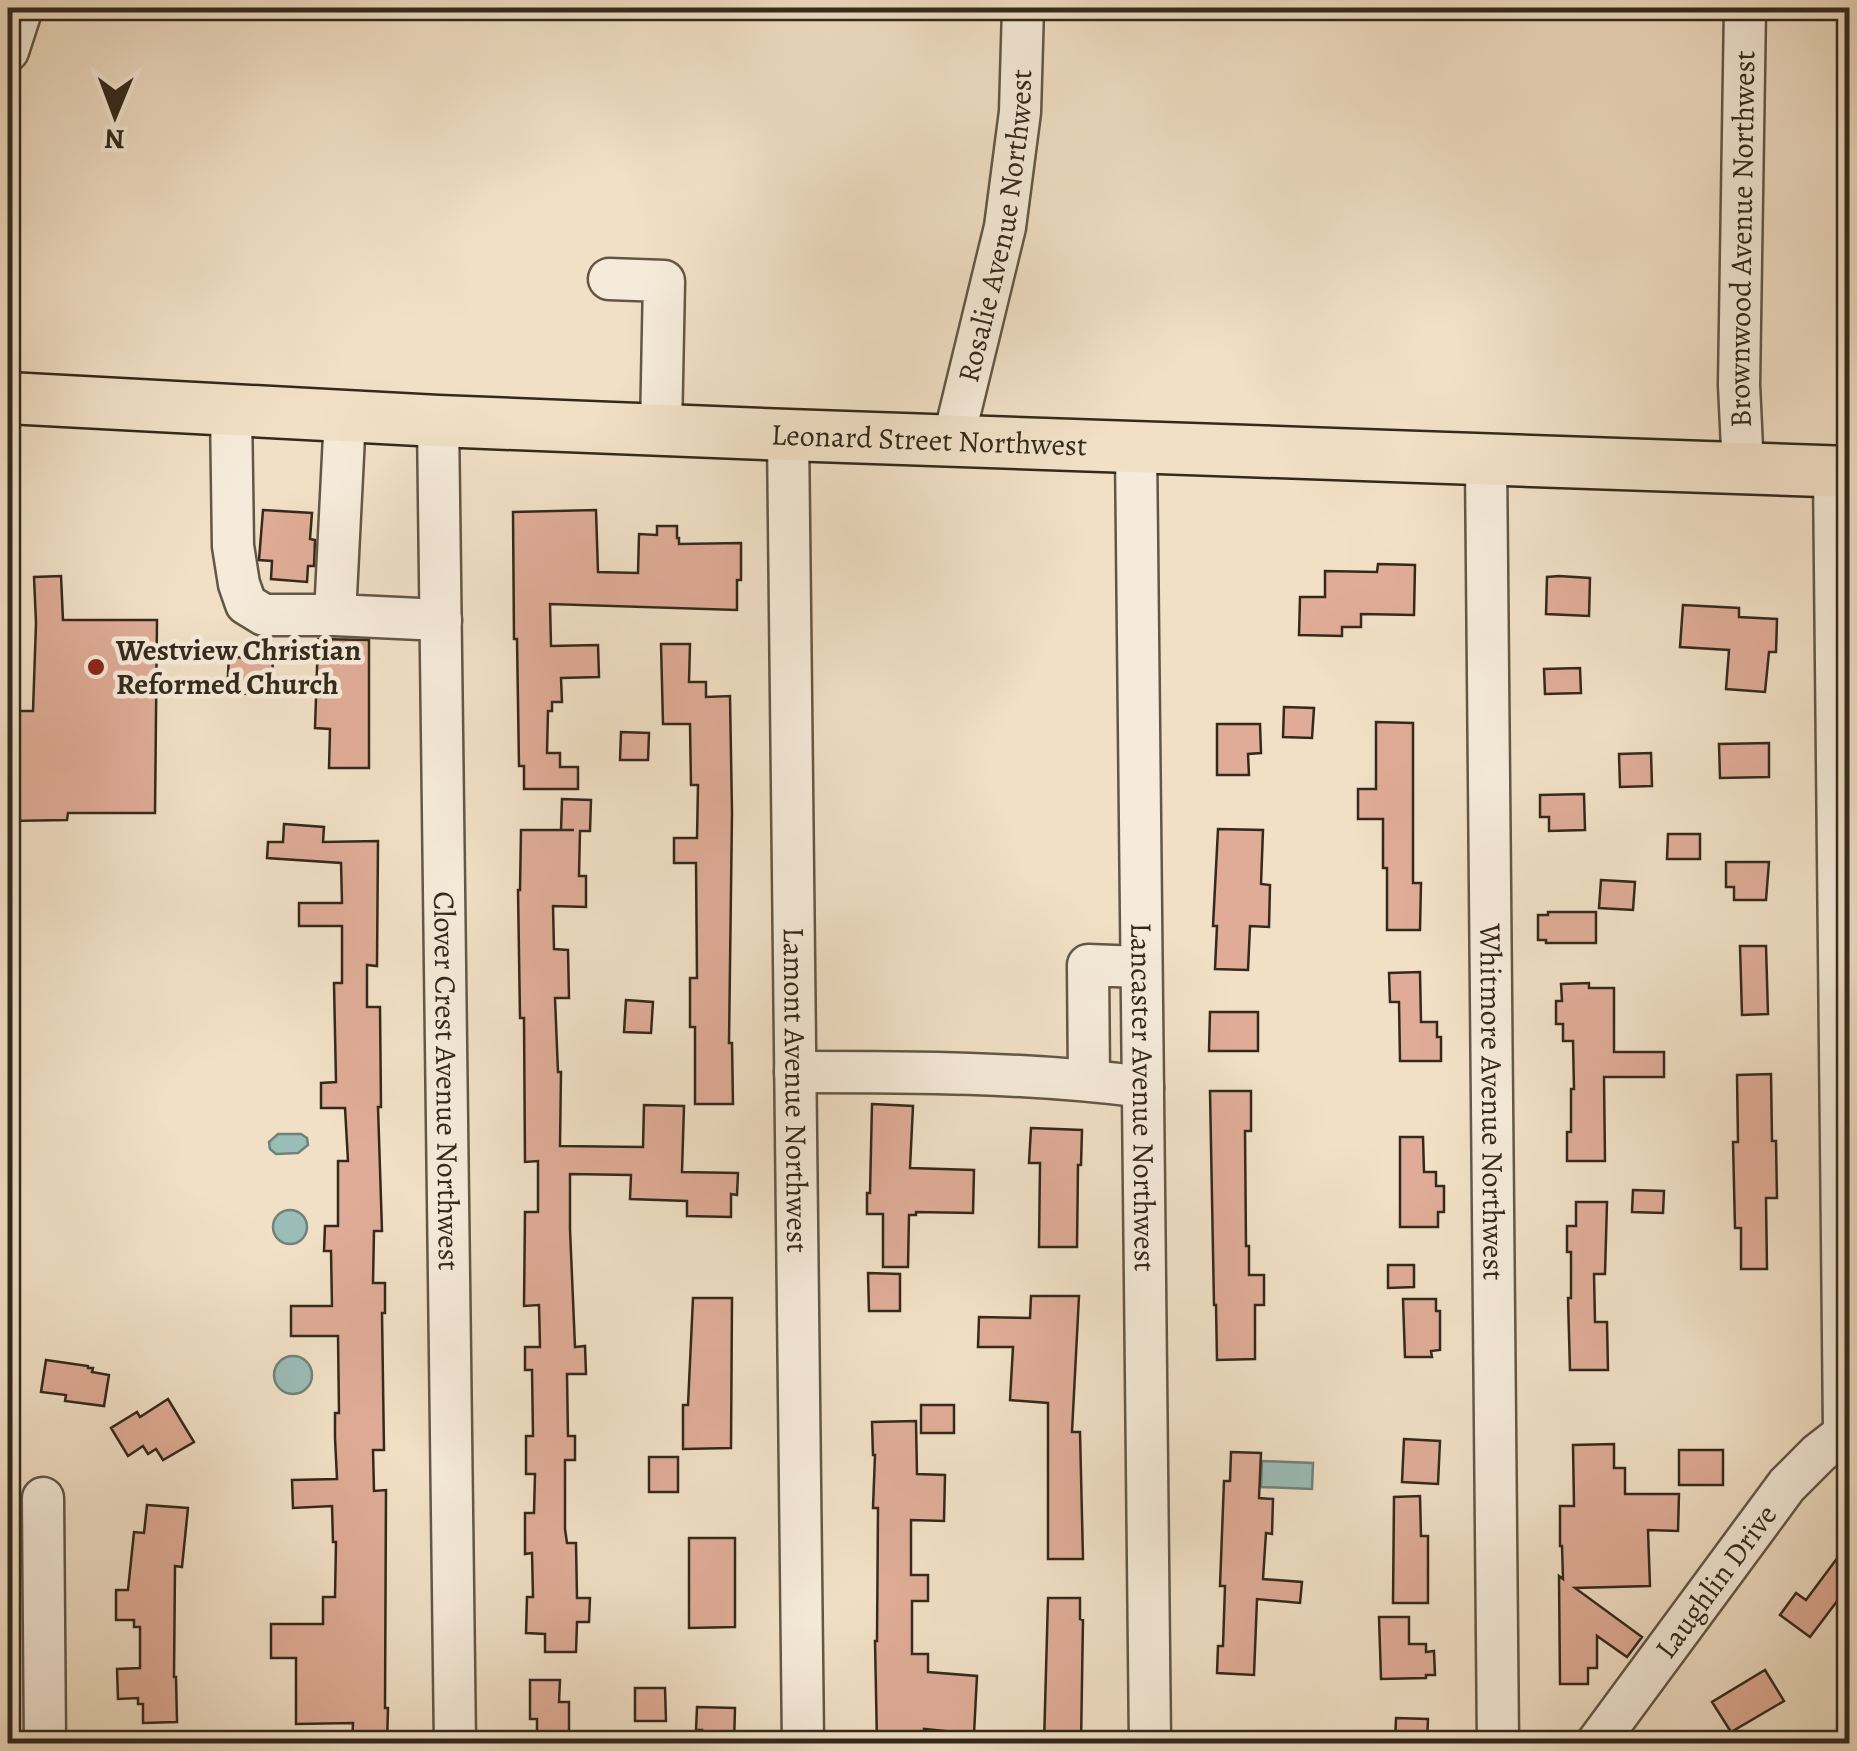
<svg xmlns="http://www.w3.org/2000/svg" width="1857" height="1751" viewBox="0 0 1857 1751" font-family="Alegreya,serif">
<style>
.water{fill:#9bbdb8;stroke:#71827a;stroke-width:2.5}
.building{fill:#e0ac97;stroke:#33291c;stroke-width:2.5}
.lines{fill:none;stroke-linecap:round;stroke-linejoin:round}
.minor-casing{stroke:#625746;stroke-width:45}
.major-casing{stroke:#33291c;stroke-width:55}
.minor{stroke:#f6ebda;stroke-width:40}
.major{stroke:#f1e0c6;stroke-width:50}
.poi-dot{fill:#8f2418;stroke:#f6ebda;stroke-width:4}
.labels{text-anchor:middle;dominant-baseline:central;stroke-width:9;stroke-linejoin:round;paint-order:stroke}
.street-label{font-size:30px;fill:#33291c;stroke:#f6ebda}
.poi-label{font-size:30px;font-weight:bold;fill:#33291c;stroke:#f6ebda;text-anchor:start}
</style>
<rect width="100%" height="100%" fill="#f1e0c6"/>
<filter id="stains"><feTurbulence type="fractalNoise" baseFrequency=".002" numOctaves="4"/><feColorMatrix values="0 0 0 0 .2 0 0 0 0 .09 0 0 0 0 .02 0 0 0 .5 -.17"/></filter>
<radialGradient id="worn" r=".72"><stop offset=".6" stop-color="#630" stop-opacity="0"/><stop offset="1" stop-color="#630" stop-opacity=".3"/></radialGradient>
<!-- water -->
<path class="water" d="M278,1134H301L307,1138L308,1145L298,1153L276,1154L270,1149L269,1142Z
M273 1227a17 17 0 1 1 34 0a17 17 0 1 1-34 0Z
M274 1375a19 19 0 1 1 38 0a19 19 0 1 1-38 0Z
M1262,1461L1313,1463L1312,1489L1261,1487Z"/>
<!-- building -->
<path class="building" d="M263,510L312,513L310,539L315,540L314,566H308L307,582L271,579L272,561L259,560Z
M596,510L598,572L638,573L639,534L657,535V526H677V538H679V544L741,543V580H737V610L550,604L551,646L598,645L599,677L561,678L562,702H552V711H548L547,753H560V767H578V789H524V766H519L517,639H514L513,512Z
M1378,564L1415,565L1414,615L1361,614V627H1342V636L1299,635L1300,597H1325V571L1377,572Z
M61,576L63,620H157L155,813H68L67,820L8,821V711H33L36,623L34,577Z
M1559,576L1590,578L1589,616L1546,614L1547,577Z
M1683,605L1739,608V617L1777,619L1776,652H1769L1765,692L1726,689L1729,650L1680,647Z
M318,639L369,640V768H329L330,729L315,728Z
M661,644H690L689,682H706V697L730,696L732,813L729,1043H732L733,1104H695V1027H690V978H697L696,863H674V838H697L698,785H691L690,724H663Z
M229,657L273,659L271,696L227,692Z
M1580,668L1581,693L1545,694L1544,669Z
M1284,707L1314,708L1312,738L1283,737Z
M1376,722L1413,723V883H1421L1420,930H1387V868H1383V819H1358V789H1376Z
M1217,724H1260L1261,753L1248,754L1249,775H1217Z
M621,732L649,733L648,760H620Z
M1769,743V777L1720,778L1719,744Z
M1651,753L1652,786L1620,787L1619,754Z
M1584,794L1585,830L1549,831V817H1540V795Z
M562,799L591,800L590,831H580L579,876H586V907L553,906L554,949L568,950L569,998H555L558,1072H561L560,1146L643,1147L644,1105L684,1106L682,1172L738,1173L737,1195L731,1194V1217L687,1216V1201L630,1199L631,1175L570,1174V1229L575,1347L585,1346L586,1374H567L568,1436H575V1460H565V1529L567,1543H576L577,1598H590L589,1622H577L576,1652H545V1634L526,1633L527,1597H533L532,1553L525,1554V1513H534L535,1474H526V1436H533L532,1370H525V1347H540L539,1305L524,1306L525,1212H538V1161L525,1162L524,1018H520L518,890H520L521,830H574H561Z
M284,824L324,827L323,842L378,841L377,966L367,965V1007H380L381,1107H378L382,1231H374L373,1283H385V1313H382L384,1450H373L374,1491L386,1490L385,1708H388L387,1744H352L353,1723L296,1724V1658H271V1624H323V1597H335L336,1542H333L332,1506L293,1508L292,1480L337,1479L335,1438V1413H339L338,1336H291V1306H332L331,1251H324L325,1226H338V1161H348L345,1108H321V1083L336,1082L334,983H342V926H299V903H342L341,863L267,858L268,842H283Z
M1218,829L1263,830L1261,884L1270,885L1269,927L1250,926L1248,970L1215,969L1217,926H1213Z
M1668,834H1700V859H1667Z
M1726,862H1769L1766,900H1734V887H1726Z
M1601,880L1635,882L1633,910L1599,908Z
M1548,912H1596V943H1546V940H1538V915H1548Z
M1740,946H1766L1768,1014L1742,1015Z
M1420,972L1421,1022H1437V1037H1441V1061H1400L1399,1002H1390L1389,973Z
M1589,983V988H1614V1052H1664V1077H1604L1605,1161H1567V1132H1571V1089H1574L1573,1041H1563V1024H1556V1001H1562L1561,984Z
M626,1000L653,1002L651,1033L624,1032Z
M1210,1012H1258V1051H1209Z
M1771,1074L1772,1141H1776L1777,1198H1766L1767,1269H1741V1228H1735L1733,1142H1738L1737,1075Z
M1210,1091H1251V1131H1245L1246,1246H1249V1275H1264V1305H1255V1359L1217,1360L1216,1305H1214Z
M872,1104L913,1106L910,1168L974,1170L973,1213L916,1212V1215H909L908,1267H883V1214H867V1193H870Z
M1031,1128L1082,1130L1081,1165H1078L1077,1247H1039L1040,1163H1029Z
M1400,1137H1423L1424,1172H1436V1186H1444V1212H1438V1227H1400Z
M1633,1190L1664,1191L1663,1213L1632,1212Z
M1576,1202H1607L1605,1274H1594L1595,1322H1607L1608,1370H1570L1568,1298H1571V1252H1567V1226H1576Z
M1388,1265H1414V1287L1388,1288Z
M868,1273L900,1274V1311H869Z
M1031,1296H1079L1072,1432H1080L1083,1559H1048V1403L1010,1400L1013,1347H978L979,1317L1030,1318Z
M693,1298H732L731,1448L683,1449V1405H688Z
M1403,1299H1436V1311H1440V1350L1431,1351L1432,1357H1405Z
M46,1360L88,1366V1368H93L92,1372L109,1375L104,1406L65,1401L66,1395L41,1392Z
M168,1399L194,1442L163,1460L156,1449L148,1454L143,1446L128,1456L111,1428L137,1412L140,1417Z
M921,1405H954V1433H921Z
M916,1421L917,1474L945,1475L944,1521L911,1520V1575H928V1601H912V1654H928V1672L977,1676L974,1734L924,1729V1744H877L875,1641H877L878,1508H873L875,1455H873L872,1422Z
M1404,1439L1440,1441L1438,1484L1402,1482Z
M1614,1444V1468H1625V1494H1679L1678,1531L1648,1530L1650,1586L1575,1588L1642,1637L1627,1657L1597,1636V1668H1588V1684H1560L1559,1576L1563,1579L1562,1546H1560V1506H1574L1573,1445Z
M1679,1450H1723V1485H1679Z
M1231,1452L1261,1453L1259,1498L1273,1499L1272,1534L1266,1533L1263,1579L1302,1582L1300,1603L1257,1599L1254,1675L1217,1673L1218,1646H1223L1225,1586H1220L1224,1481H1230Z
M649,1457H678V1492H649Z
M1420,1496L1421,1536H1428V1603H1393L1394,1497Z
M147,1505L188,1508L182,1567L175,1566L174,1677H176L177,1722L143,1723V1704H138V1698L118,1699L117,1669L140,1668V1627H134V1620H116V1590H128L134,1532L144,1533Z
M689,1538H735V1627L689,1628Z
M1850,1541V1584L1810,1637L1780,1615L1796,1593L1806,1600Z
M1048,1598H1080V1619L1083,1620L1081,1744H1044Z
M1379,1617H1409V1644H1426V1652L1434,1651L1435,1675H1426V1678L1381,1679Z
M1765,1670L1784,1701L1731,1732L1712,1702Z
M530,1680H560L559,1702H569V1740H537V1719H530Z
M635,1688H665L666,1721H635Z
M697,1707L735,1708L734,1744H702V1730H696Z
M1396,1718L1428,1719L1427,1744H1395Z"/>
<g class="lines">
<!-- minor casing -->
<g class="minor-casing">
<g id="minor">
<path d="M8,51L22,8"/>
<path d="M609,279L664,281L661,430"/>
<path d="M231,409L233,546L239,584L246,604L264,615H335"/>
<path d="M345,416L335,615L441,620"/>
<path id="s1" d="M438,421L455,1744"/>
<path id="s2" d="M788,435L803,1744"/>
<path id="s3" d="M953,441L1005,227L1020,112L1023,8"/>
<path id="s4" d="M1136,449L1150,1744"/>
<path id="s5" d="M1486,460L1498,1744"/>
<path id="s6" d="M1743,469L1739,385L1745,8"/>
<path d="M1834,472L1844,1431"/>
<path d="M795,1072C911,1072 1028,1072 1143,1087"/>
<path d="M1089,1080L1088,965L1141,967"/>
<path d="M43,1498L45,1744"/>
<path id="s7" d="M1596,1744L1787,1485L1819,1453L1850,1429"/>
</g>
</g>
<!-- major casing -->
<g class="major-casing">
<g id="major">
<path id="s8" d="M8,398L438,421L788,435L1850,472"/>
</g>
</g>
<!-- minor -->
<use href="#minor" class="minor"/>
<!-- major -->
<use href="#major" class="major"/>
</g>
<!-- markers -->
<circle class="poi-dot" cx="96" cy="667" r="10"/>
<g class="labels">
<!-- street labels -->
<g class="street-label">
<text stroke="none"><textPath href="#s3" startOffset="220">Rosalie Avenue Northwest</textPath></text>
<text stroke="none"><textPath href="#s6" startOffset="230">Brownwood Avenue Northwest</textPath></text>
<text stroke="none"><textPath href="#s8" startOffset="922">Leonard Street Northwest</textPath></text>
<text stroke="none"><textPath href="#s1" startOffset="660">Clover Crest Avenue Northwest</textPath></text>
<text stroke="none"><textPath href="#s2" startOffset="655">Lamont Avenue Northwest</textPath></text>
<text stroke="none"><textPath href="#s4" startOffset="648">Lancaster Avenue Northwest</textPath></text>
<text stroke="none"><textPath href="#s5" startOffset="642">Whitmore Avenue Northwest</textPath></text>
<text stroke="none"><textPath href="#s7" startOffset="202">Laughlin Drive</textPath></text>
</g>
<!-- poi labels -->
<g class="poi-label">
<text x="116" y="650">Westview Christian<tspan x="116" dy="34">Reformed Church</tspan></text>
</g>
</g>
<!-- margin -->
<rect width="1857" height="1751" fill="none" stroke="#f1e0c6" stroke-width="40"/>
<rect x="10" y="10" width="1837" height="1731" fill="none" stroke="#33291c" stroke-width="5"/>
<rect x="20" y="20" width="1817" height="1711" fill="none" stroke="#33291c" stroke-width="2.5"/>
<!-- north arrow -->
<g transform="translate(115 115) rotate(181)" stroke="#f6ebda" stroke-width="8" paint-order="stroke">
<path d="M0-8L18 38L0 25L-18 38Z" fill="#33291c"/>
<text y="-15" font-size="28" font-weight="bold" text-anchor="middle" fill="#33291c">N</text>
</g>
<rect width="100%" height="100%" filter="url(#stains)"/>
<rect width="100%" height="100%" fill="url(#worn)"/>
</svg>
